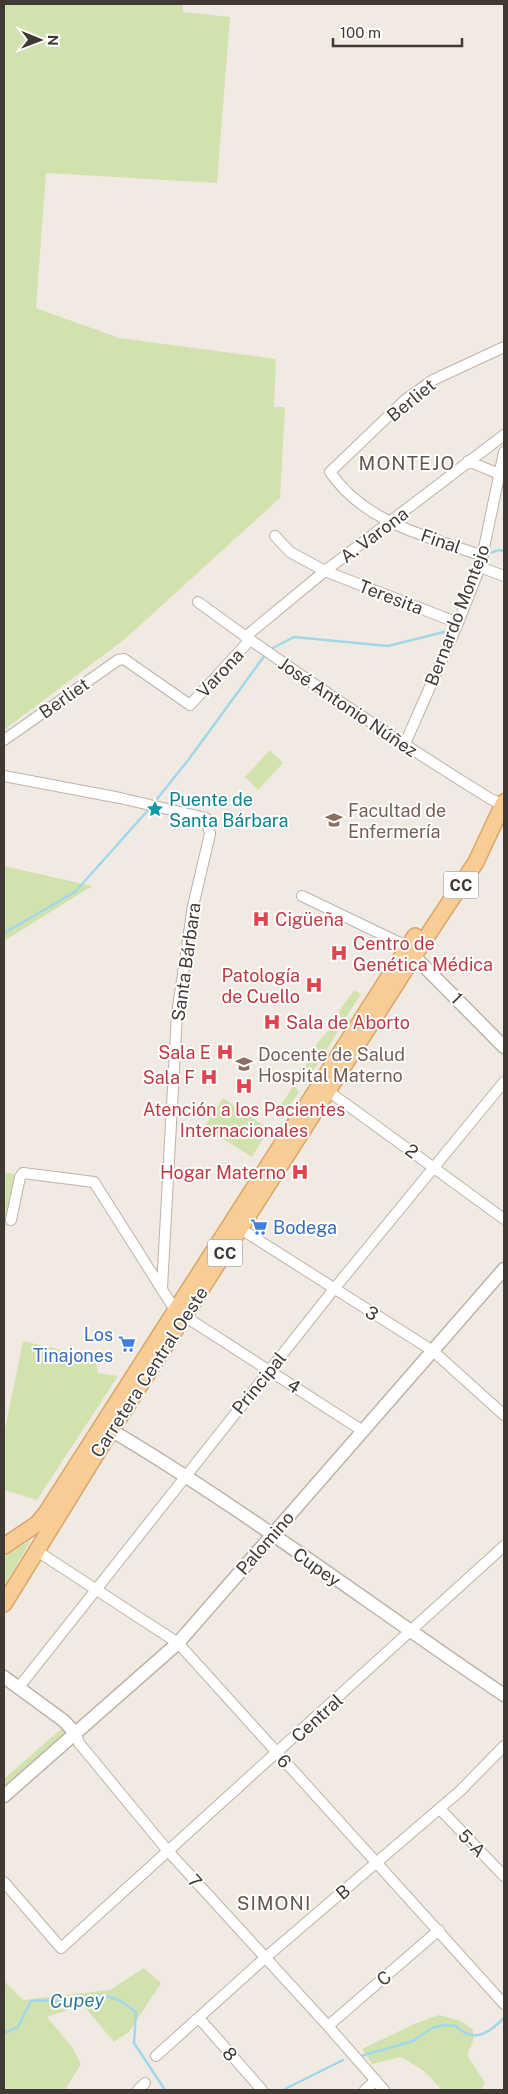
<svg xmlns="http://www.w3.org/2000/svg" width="508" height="2094" viewBox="0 0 508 2094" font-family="'Public Sans',sans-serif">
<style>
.green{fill:#d2e2ae}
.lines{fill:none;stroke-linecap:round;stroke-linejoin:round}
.stream{stroke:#a2d7ea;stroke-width:2.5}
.minor-casing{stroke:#bdb3a9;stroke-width:12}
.tertiary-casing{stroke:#bdb3a9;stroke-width:15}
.primary-casing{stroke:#daa667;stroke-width:18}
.minor{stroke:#fff;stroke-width:10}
.tertiary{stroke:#fff;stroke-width:12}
.primary{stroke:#f7cc95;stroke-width:15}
.labels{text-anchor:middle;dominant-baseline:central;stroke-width:4;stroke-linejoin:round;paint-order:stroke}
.shield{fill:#fff;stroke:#7a7571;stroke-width:1}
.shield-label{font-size:16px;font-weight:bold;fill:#413a34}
.street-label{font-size:18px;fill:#413a34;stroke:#fff}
.culture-label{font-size:18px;fill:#0d838f;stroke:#fff;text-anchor:start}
.education-label{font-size:18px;fill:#785e54;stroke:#fff;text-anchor:start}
.health-label{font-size:18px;fill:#be3a42;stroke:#fff;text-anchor:end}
.shop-label{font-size:18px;fill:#366cbe;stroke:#fff;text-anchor:start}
.neighbourhood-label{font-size:19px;letter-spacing:1px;fill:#63564c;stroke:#fff}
.water-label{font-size:19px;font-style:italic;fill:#317a95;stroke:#fff}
</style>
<rect width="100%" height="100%" fill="#f0eae3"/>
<!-- green -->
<path class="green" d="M4,4H183V12L230,17L217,183L46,173L36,308L119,338L276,359L274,407H285L280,498L125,639L4,730Z
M270,750L283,763L258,790L245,777Z
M4,866L92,886L4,941Z
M354,990L361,994L345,1019L341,1018L339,1011Z
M341,1027L305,1084C299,1069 316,1043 326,1033C330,1029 335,1028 341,1027Z
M294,1085L299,1092L283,1115L276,1112Z
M223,1098L269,1129L252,1157L204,1127Z
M4,1172L21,1176L4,1234Z
M23,1341L95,1358L98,1373L118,1376L37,1500L4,1490V1434Z
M31,1540L4,1587V1556Z
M61,1729L67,1734L4,1790V1779Z
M144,1968L161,1983L129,2032L114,2042L83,2005L47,2017L72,2047L81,2064L65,2090H4V1981L23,2000L110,1990Z
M439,2015L461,2021L473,2030V2041L467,2055L485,2083L481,2090H442L424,2071L401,2057L372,2064L362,2049L412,2025Z"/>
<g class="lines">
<!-- stream -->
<path class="stream" d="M490,553L499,550L504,551
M271,649L294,637L388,646L448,631
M153,804L189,759L265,655
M4,933L75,892L150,808
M4,2033L18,2027L31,2001L72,2000L104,1995L121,2001L136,2012L134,2043L165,2090
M361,2056L413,2041L432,2028L444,2025L456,2026C474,2044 489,2033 504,2018
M283,2090L343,2060"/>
<!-- minor casing -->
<g class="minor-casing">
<path id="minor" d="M468,461L504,476
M275,536L290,552L325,571L458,623
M483,556C427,536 366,524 330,472L405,400L433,380L504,347
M480,567L504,576
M198,602C292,671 389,736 489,798L503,805
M245,637L325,571L504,435
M4,740L118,660L124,659L190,705L250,640
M404,746L458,623L480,567L504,452
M4,776L120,798L206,818L210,834L193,906L177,1014L162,1288
M302,896L398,942L406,949
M324,1088L504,1219
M11,1220L20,1177L23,1173L94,1182L175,1310L363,1431
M236,1226L433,1351L504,1415
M37,1551L178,1643L504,2004
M19,1687L334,1289L504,1082
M76,1734L79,1743L168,1851L328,2026L384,2090
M440,1809L504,1876
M4,1882L61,1948L504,1546
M199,2018L262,2090
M328,2026L439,1930
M156,2056L265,1958L460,1791L504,1746
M138,2090L145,2083
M365,2090L376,2080"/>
</g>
<!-- tertiary casing -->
<g class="tertiary-casing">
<path id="tertiary" d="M408,950L504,1047
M104,1426C242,1507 371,1606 504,1695
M4,1677L64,1721L76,1734
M4,1796L178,1643L504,1269"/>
</g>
<!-- primary casing -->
<g class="primary-casing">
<path id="primary" d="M4,1546L37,1524L46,1513L415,936
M4,1604L105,1440L414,956L476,862L504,802"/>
</g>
<!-- minor -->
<use href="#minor" class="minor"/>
<!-- tertiary -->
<use href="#tertiary" class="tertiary"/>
<!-- primary -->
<use href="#primary" class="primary"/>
</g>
<!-- icons -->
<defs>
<g id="sight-bare" transform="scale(1.35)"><path d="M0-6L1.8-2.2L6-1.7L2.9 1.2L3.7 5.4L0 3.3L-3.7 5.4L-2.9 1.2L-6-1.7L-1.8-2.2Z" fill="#0f9aa8" stroke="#fff" stroke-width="2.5" paint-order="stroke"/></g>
<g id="university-bare" transform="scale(1.35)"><path d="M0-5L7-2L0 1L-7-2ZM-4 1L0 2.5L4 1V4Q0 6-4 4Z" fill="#8d6e63" stroke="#fff" stroke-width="2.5" paint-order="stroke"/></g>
<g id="hospital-bare" transform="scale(1.35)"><path d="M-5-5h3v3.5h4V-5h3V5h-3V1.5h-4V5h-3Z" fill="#e0444e" stroke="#fff" stroke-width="2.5" paint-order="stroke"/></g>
<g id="supermarket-bare" transform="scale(1.35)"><path d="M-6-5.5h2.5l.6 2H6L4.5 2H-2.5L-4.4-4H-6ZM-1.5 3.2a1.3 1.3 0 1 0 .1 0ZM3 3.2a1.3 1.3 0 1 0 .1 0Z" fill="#3f7fe0" stroke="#fff" stroke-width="2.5" paint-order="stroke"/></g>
</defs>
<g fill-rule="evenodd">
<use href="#sight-bare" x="155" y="809"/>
<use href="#university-bare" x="334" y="820"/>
<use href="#hospital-bare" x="261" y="919"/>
<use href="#hospital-bare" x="339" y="953"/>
<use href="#hospital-bare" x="314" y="985"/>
<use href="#hospital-bare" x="272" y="1022"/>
<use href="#hospital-bare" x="225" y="1052"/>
<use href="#university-bare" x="244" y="1064"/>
<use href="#hospital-bare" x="209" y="1077"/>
<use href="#hospital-bare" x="244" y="1086"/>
<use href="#hospital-bare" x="300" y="1172"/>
<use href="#supermarket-bare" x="259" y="1227"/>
<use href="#supermarket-bare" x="127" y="1344"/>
</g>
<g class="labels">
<!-- shield labels -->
<g class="shield">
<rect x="443.5" y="871.5" width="35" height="27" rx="4"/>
<rect x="207.5" y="1239.5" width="35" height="27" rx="4"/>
</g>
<g class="shield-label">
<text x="461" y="885">CC</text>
<text x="225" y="1253">CC</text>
</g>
<!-- street labels -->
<g class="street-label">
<text transform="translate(411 400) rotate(-39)">Berliet</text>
<text transform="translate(374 535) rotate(-37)">A. Varona</text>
<text transform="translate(441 541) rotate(19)">Final</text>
<text transform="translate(391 597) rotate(21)">Teresita</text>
<text transform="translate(457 615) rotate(-69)">Bernardo Montejo</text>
<text transform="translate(220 673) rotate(-47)">Varona</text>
<text transform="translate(64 698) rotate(-35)">Berliet</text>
<text transform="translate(348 707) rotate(34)">José Antonio Núñez</text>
<text transform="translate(186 962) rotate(-82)">Santa Bárbara</text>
<text transform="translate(457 998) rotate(46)">1</text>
<text transform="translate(412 1151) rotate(36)">2</text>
<text transform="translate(372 1313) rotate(32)">3</text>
<text transform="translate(149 1372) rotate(-57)">Carretera Central Oeste</text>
<text transform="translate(259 1383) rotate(-51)">Principal</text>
<text transform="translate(294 1386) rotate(33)">4</text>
<text transform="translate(265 1543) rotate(-49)">Palomino</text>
<text transform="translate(317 1567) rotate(35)">Cupey</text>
<text transform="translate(317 1718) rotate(-42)">Central</text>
<text transform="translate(284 1761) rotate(48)">6</text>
<text transform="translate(472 1843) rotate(47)">5-A</text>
<text transform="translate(195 1881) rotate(48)">7</text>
<text transform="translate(343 1892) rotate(-40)">B</text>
<text transform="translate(384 1978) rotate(-41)">C</text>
<text transform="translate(230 2054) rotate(49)">8</text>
</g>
<!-- culture labels -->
<g class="culture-label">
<text x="169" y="799">Puente de<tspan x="169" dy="21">Santa Bárbara</tspan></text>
</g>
<!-- education labels -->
<g class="education-label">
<text x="348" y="810">Facultad de<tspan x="348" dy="21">Enfermería</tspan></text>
<text x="258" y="1054">Docente de Salud<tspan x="258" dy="21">Hospital Materno</tspan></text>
</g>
<!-- health labels -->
<g class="health-label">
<text x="275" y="919" text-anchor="start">Cigüeña</text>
<text x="353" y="943" text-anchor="start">Centro de<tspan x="353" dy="21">Genética Médica</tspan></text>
<text x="300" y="975">Patología<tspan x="300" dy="21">de Cuello</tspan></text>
<text x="286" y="1022" text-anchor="start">Sala de Aborto</text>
<text x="211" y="1052">Sala E</text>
<text x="195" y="1077">Sala F</text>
<text x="244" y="1109" text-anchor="middle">Atención a los Pacientes<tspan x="244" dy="21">Internacionales</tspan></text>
<text x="286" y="1172">Hogar Materno</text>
</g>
<!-- shop labels -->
<g class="shop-label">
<text x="273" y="1227">Bodega</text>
<text x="113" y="1334" text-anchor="end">Los<tspan x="113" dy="21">Tinajones</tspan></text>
</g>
<!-- neighbourhood labels -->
<g class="neighbourhood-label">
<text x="407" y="463">MONTEJO</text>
<text x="274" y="1903">SIMONI</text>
</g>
<!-- water labels -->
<g class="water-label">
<text transform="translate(77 2000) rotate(-2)">Cupey</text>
</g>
</g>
<!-- border -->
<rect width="508" height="2094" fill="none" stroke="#413a34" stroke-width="10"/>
<!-- north arrow -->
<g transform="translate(40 40) rotate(91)" stroke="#ffffff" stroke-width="4" paint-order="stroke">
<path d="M0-4L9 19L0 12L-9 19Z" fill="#413a34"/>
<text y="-8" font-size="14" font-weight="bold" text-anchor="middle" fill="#413a34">N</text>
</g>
<!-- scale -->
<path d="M333 38v8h129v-8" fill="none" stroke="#413a34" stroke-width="2.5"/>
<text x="340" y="38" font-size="15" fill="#413a34" stroke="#ffffff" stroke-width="4" paint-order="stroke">100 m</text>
</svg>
